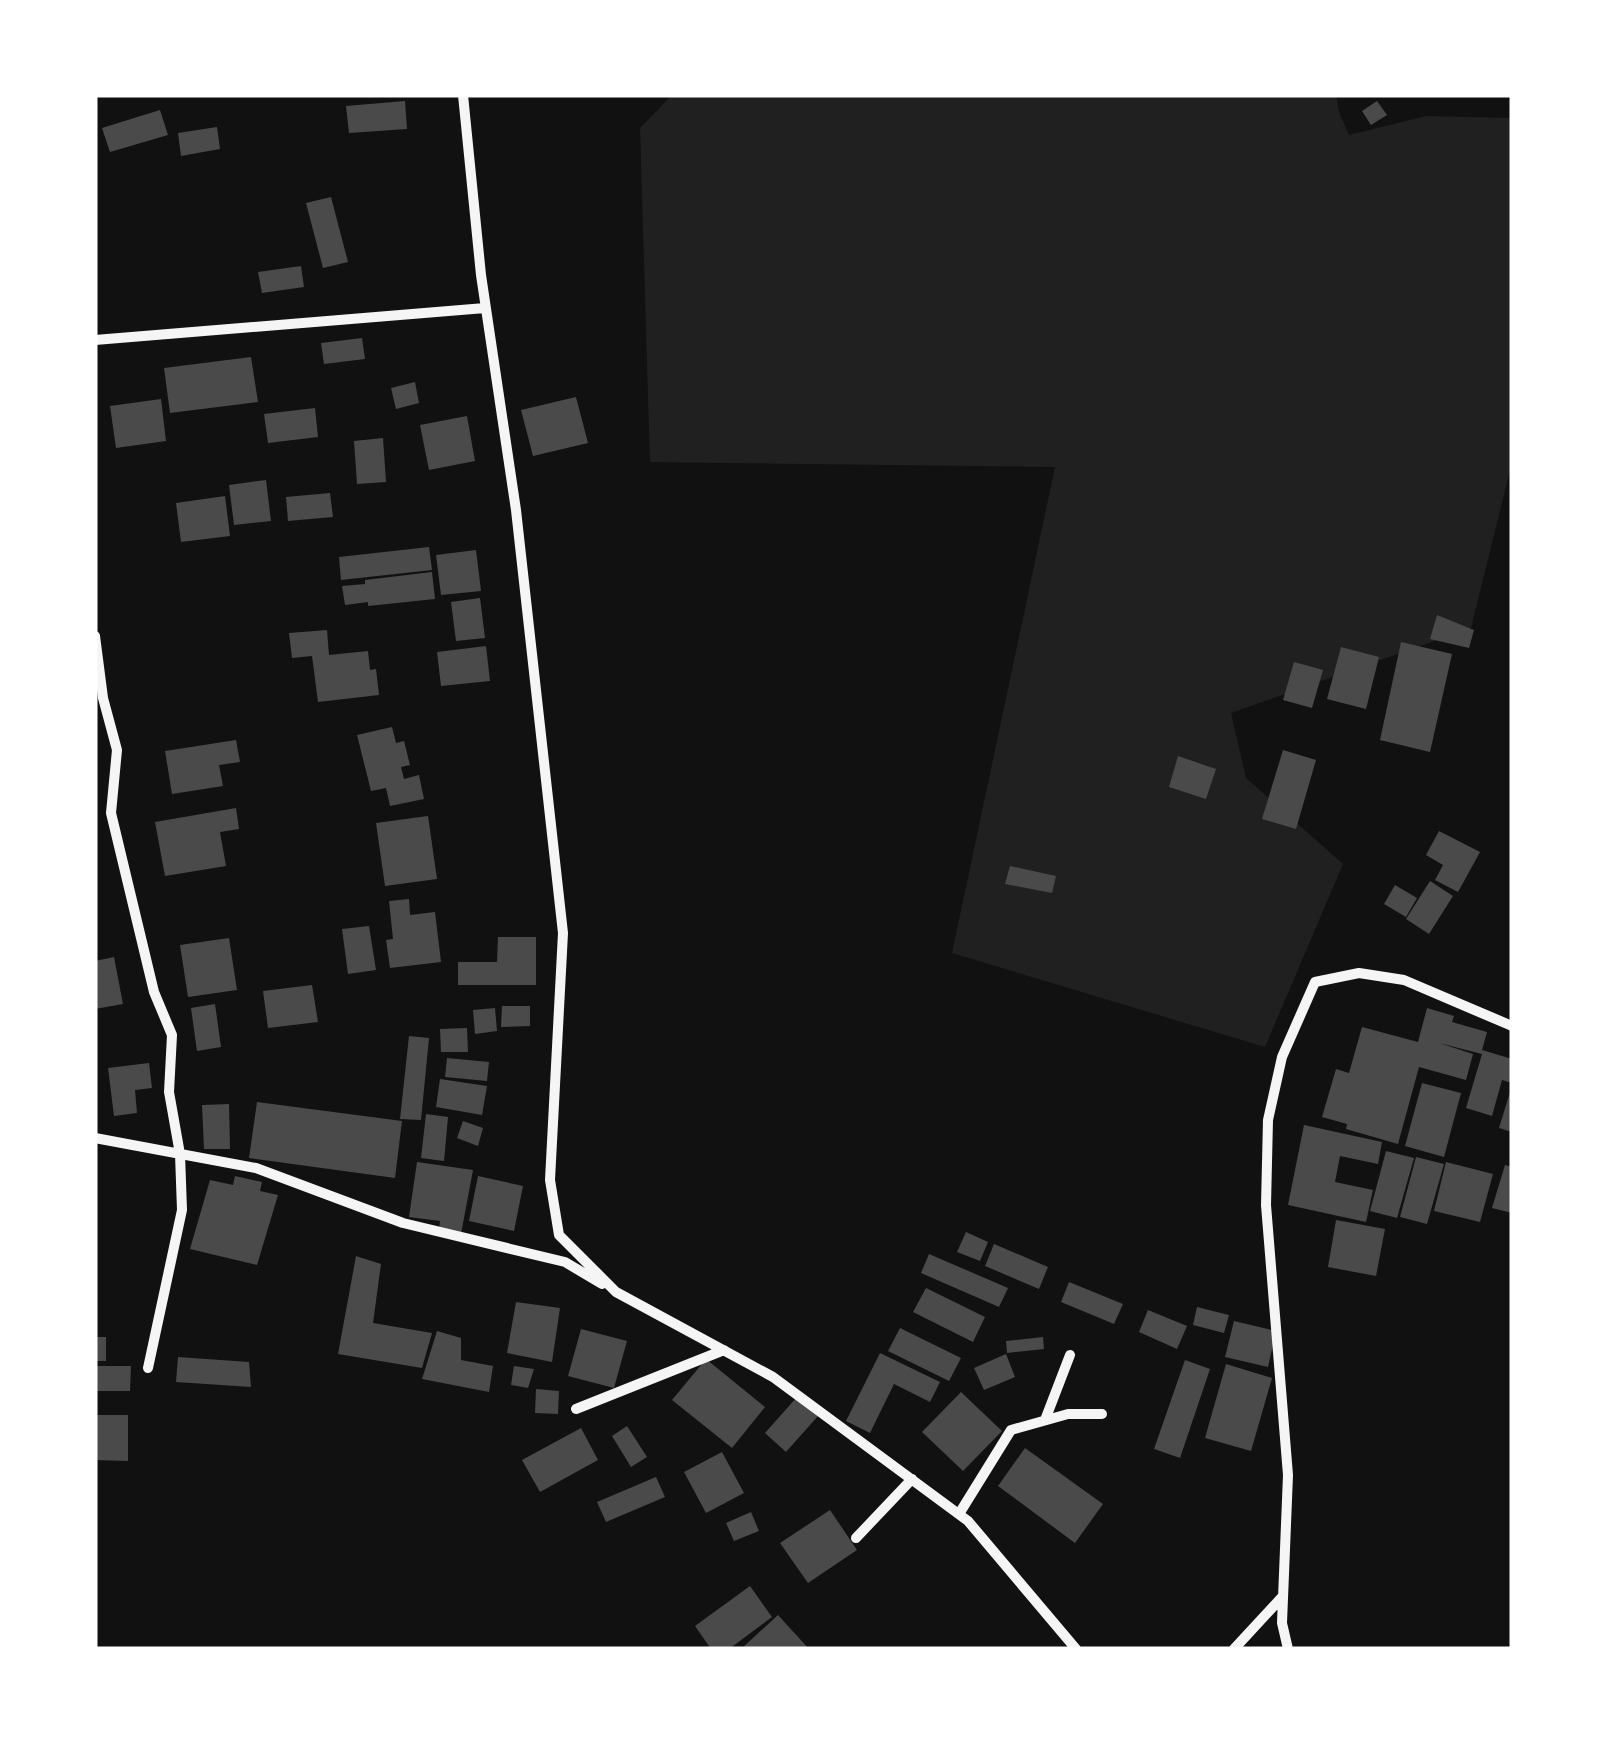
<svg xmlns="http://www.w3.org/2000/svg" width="1607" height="1744" viewBox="0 0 1607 1744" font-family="'Space Grotesk',sans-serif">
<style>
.green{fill:#202020}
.building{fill:#4a4a4a}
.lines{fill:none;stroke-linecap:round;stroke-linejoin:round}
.minor{stroke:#f5f5f5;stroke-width:10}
</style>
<rect width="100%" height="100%" fill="#111"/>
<!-- green -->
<path class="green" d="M672,95H1336L1339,112L1349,135L1426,116L1512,118V462L1471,628L1231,713L1246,778L1343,864L1265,1047L952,953L1055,467L650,462L640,128Z"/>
<!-- building -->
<path class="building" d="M405,101L407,129L349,133L346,106Z
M1377,101L1387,115L1371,125L1362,111Z
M160,110L168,135L110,152L102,128Z
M217,127L220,149L181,156L178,133Z
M331,197L348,262L323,268L306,203Z
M301,266L304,287L262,293L258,272Z
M362,338L365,359L324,364L321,343Z
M251,357L258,402L170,413L164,368Z
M415,382L419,403L396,409L391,388Z
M576,397L588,443L533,456L521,410Z
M161,399L166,441L116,448L110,406Z
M315,408L318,437L268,443L264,414Z
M467,416L475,461L429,470L420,425Z
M383,438L386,482L357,484L354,441Z
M266,480L271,521L234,525L229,485Z
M330,493L333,517L288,521L286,497Z
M225,496L230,536L181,542L176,503Z
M429,547L432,570L341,580L339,557Z
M476,550L481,591L441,595L436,555Z
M432,572L435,599L368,606V602L345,605L342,586L365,584V580Z
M480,598L485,638L456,641L451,602Z
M1437,615L1474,630L1469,648L1430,639Z
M327,630L329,655L368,651L370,670L376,669L379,695L318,702L312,656L292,658L289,633Z
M1401,642L1452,654L1430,752L1380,740Z
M486,646L490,681L441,686L437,652Z
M1341,647L1379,657L1366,709L1327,699Z
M1294,662L1323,670L1312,708L1283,700Z
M392,727L396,743L404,741L410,765L401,767L404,779L419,775L424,799L390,806L386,788L371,791L357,735Z
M236,740L240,762L219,765L223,786L172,794L165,751Z
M1283,750L1316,760L1296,829L1262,819Z
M1178,756L1216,769L1206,799L1169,787Z
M236,808L239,829L220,832L226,866L165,876L155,822Z
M428,816L437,879L385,886L376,823Z
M1439,831L1480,852L1458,892L1435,880L1443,865L1426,855Z
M1010,866L1056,876L1052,893L1005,884Z
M1430,881L1453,896L1429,934L1406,919Z
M1395,885L1417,898L1406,917L1384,904Z
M409,899L410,915L435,912L441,962L390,968L386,940L393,939L389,901Z
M369,926L376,970L348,974L342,929Z
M498,937H536V985H458V962H497Z
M229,938L237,990L188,997L180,945Z
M114,957L123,1004L95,1009V961Z
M312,985L318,1022L268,1028L263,991Z
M215,1004L221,1047L197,1051L191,1008Z
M502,1006H530V1026L501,1027Z
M495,1008L497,1031L475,1034L473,1010Z
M1427,1008L1454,1016L1452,1022L1487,1032L1482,1050L1512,1059V1083L1502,1080L1492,1116L1466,1108L1482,1054L1439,1043L1473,1054L1466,1080L1419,1067L1398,1144L1346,1129L1347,1124L1322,1117L1336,1069L1349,1073L1362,1027L1418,1042Z
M467,1028L468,1052H441L440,1029Z
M409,1036L429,1038L421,1120L400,1119Z
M447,1058L489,1062L487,1081L445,1077Z
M149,1063L152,1088L135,1090L137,1113L114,1116L108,1068Z
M440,1079L487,1086L482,1115L436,1107Z
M1422,1083L1461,1093L1444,1157L1405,1146Z
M1511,1089H1512V1132L1499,1128Z
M257,1102L402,1121L395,1178L249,1158Z
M229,1104L230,1149H204L202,1105Z
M426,1114L448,1117L444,1161L421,1158Z
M463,1121L483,1128L478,1146L457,1138Z
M1304,1125L1382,1142L1378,1164L1340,1156L1335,1182L1373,1190L1366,1222L1288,1205Z
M1386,1151L1414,1158L1397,1218L1370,1211Z
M1416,1157L1444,1164L1427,1224L1400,1217Z
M417,1162L473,1170L461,1234L439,1231L440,1221L409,1217Z
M1446,1162L1493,1174L1480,1222L1434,1211Z
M1505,1165L1512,1167V1213L1492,1208Z
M235,1176L262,1182L260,1191L278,1195L257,1265L190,1249L210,1180L233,1185Z
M478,1176L523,1186L514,1231L469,1221Z
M1336,1220L1385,1229L1376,1276L1328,1267Z
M966,1232L988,1242L980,1261L957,1252Z
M994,1244L1048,1267L1039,1289L985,1266Z
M929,1254L1008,1288L999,1307L921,1273Z
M356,1256L381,1264L373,1323L432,1333L422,1368L338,1354Z
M1069,1282L1123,1304L1114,1324L1061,1302Z
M926,1288L985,1317L973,1342L913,1312Z
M516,1302L560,1308L552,1362L507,1353Z
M1197,1307L1229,1315L1224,1333L1193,1325Z
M1148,1310L1187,1326L1177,1349L1139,1332Z
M1234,1321L1276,1331L1268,1367L1225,1357Z
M900,1328L961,1358L949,1381L888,1351Z
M581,1329L627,1341L614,1388L568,1376Z
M437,1331L461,1338V1360L493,1366L489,1392L422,1379Z
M95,1337H106V1361H95Z
M1043,1337L1044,1349L1007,1353L1006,1341Z
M880,1353L940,1382L930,1402L894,1384L870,1433L846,1421Z
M1006,1354L1015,1377L984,1390L974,1368Z
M178,1357L249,1362L251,1387L176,1382Z
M706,1359L765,1407L732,1448L672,1400Z
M1185,1360L1210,1369L1180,1458L1154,1449Z
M1226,1364L1272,1378L1251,1451L1205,1438Z
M95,1366H131L130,1391H95Z
M514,1366L534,1369L528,1388L511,1385Z
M536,1389L559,1391L558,1414L535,1413Z
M961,1392L1002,1431L963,1471L922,1432Z
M797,1397L818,1416L786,1452L765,1433Z
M95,1415H128V1461L95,1460Z
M627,1426L647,1457L631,1467L612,1436Z
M581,1428L598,1460L540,1492L522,1460Z
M1025,1448L1103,1504L1075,1543L998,1486Z
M722,1452L744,1493L706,1513L684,1472Z
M656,1477L665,1497L606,1522L597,1502Z
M830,1510L857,1550L808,1583L780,1543Z
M751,1512L759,1531L734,1541L726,1523Z
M750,1586L772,1617L729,1649H711L695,1626Z
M778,1615L809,1649H741Z"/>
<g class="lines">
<!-- minor -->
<path class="minor" d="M463,95L481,275L516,510L563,933L550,1180L559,1235L616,1292L773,1377L968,1521L1076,1649
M95,340L485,308
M95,636L103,698L117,750L111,813L154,992L172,1035L169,1092L180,1154L182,1210L148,1368
M95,1138L256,1168L403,1223L565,1262L602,1284
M576,1409L724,1350
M1045,1420L1070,1355
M959,1514L1011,1430L1068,1414H1102
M856,1538L912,1479
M1234,1649L1283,1596
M1288,1649L1282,1623L1288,1475L1266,1205L1268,1120L1282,1057L1315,982L1359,973L1404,980L1512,1026"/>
</g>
<!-- border -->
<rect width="1607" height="1744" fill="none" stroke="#ffffff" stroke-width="195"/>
</svg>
